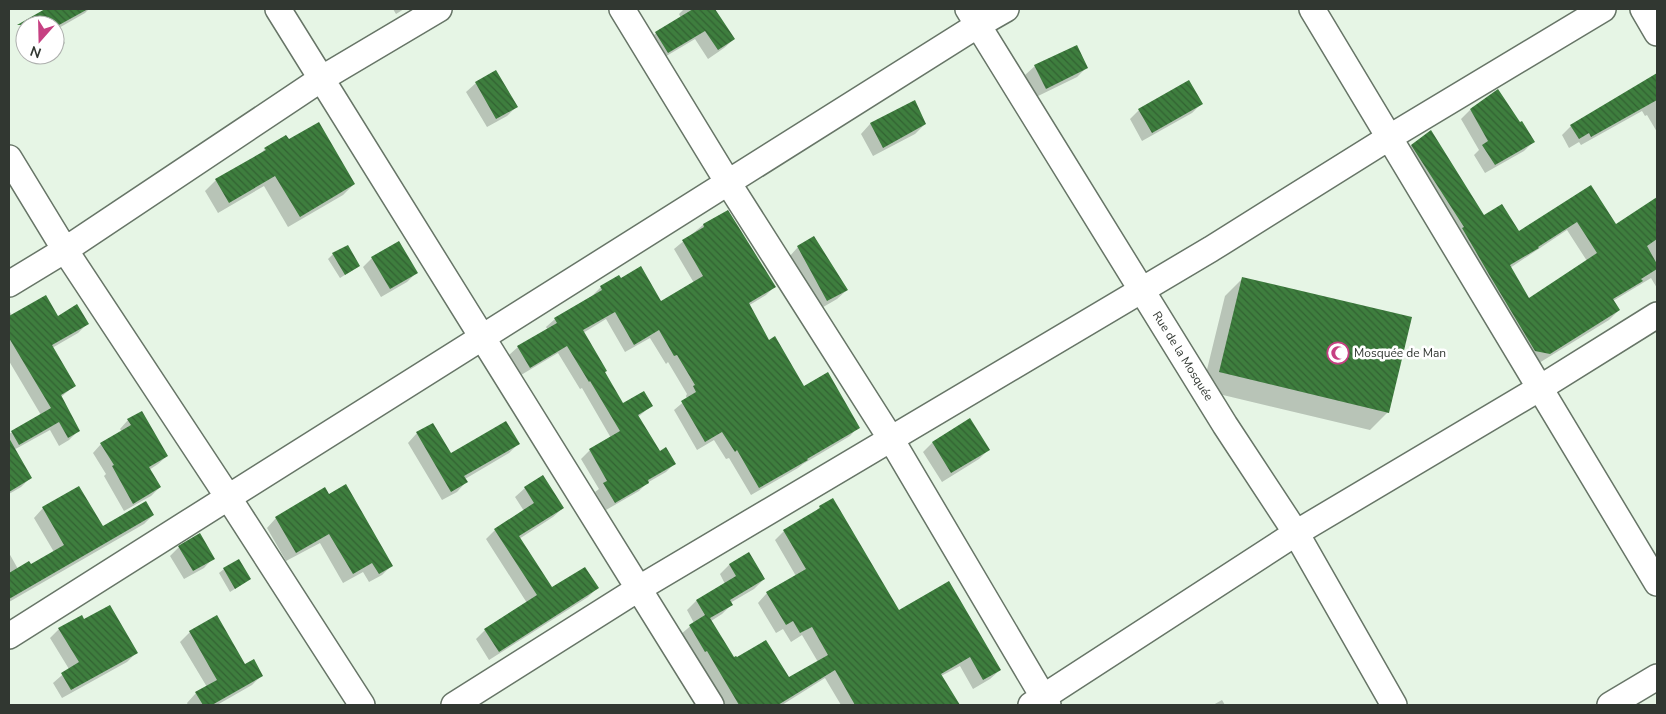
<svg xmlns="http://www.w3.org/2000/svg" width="1666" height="714" viewBox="0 0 1666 714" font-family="'Nunito Sans',sans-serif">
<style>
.shadow{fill:#0003;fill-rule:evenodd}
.building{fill:url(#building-back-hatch);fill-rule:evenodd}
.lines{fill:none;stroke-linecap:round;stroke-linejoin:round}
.minor-casing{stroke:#677567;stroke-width:28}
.minor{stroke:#fff;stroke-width:25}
.labels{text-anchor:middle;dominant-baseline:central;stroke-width:5;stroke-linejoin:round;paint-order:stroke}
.poi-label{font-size:12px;fill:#313731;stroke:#fff;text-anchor:start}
.street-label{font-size:12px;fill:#313731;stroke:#fff}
</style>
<defs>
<pattern id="building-back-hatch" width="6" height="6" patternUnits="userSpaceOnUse" patternTransform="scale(1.25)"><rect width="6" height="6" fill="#3e7e3e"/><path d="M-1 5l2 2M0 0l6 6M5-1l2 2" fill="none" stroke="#326232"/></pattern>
</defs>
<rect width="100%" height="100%" fill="#e6f5e5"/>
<!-- shadow -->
<path class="shadow" d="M47,9H89L85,13L57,29L65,43L55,52V25H25V30L23,27L32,17Z
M393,9H404L396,14Z
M684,9H714L734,39L724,48L708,59L695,39L658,61L646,43L656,33L681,18L679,14Z
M39,55H50L42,60Z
M1035,66L1086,68L1077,77L1036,97L1025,75Z
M1657,74V132L1647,115L1645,116L1642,111L1581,145L1579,142L1569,148L1562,135L1571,126Z
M476,83L516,107L507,116L487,127L466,92Z
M914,101L925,124L915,134L873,156L861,134L870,124Z
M1201,104L1192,113L1142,141L1130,119L1139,110Z
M1470,110L1533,142L1524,151L1485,173L1474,155L1479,150L1461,119Z
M1431,132L1484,217L1519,233L1591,187L1616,226L1657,200V288L1651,278L1613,301L1619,310L1609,320L1539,363L1402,156L1411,146ZM1567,230L1587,261L1529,299L1510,268Z
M288,141L354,184L343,195L288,227L264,186L218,213L205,191L216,180L257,157L265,149Z
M703,225L774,287L766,295L748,306L769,341L803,388L858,427L850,436L803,464L798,468L751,495L729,458L726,459L714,440L697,450L674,410L687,399L686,396L687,394L668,362L666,364L650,338L625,352L606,319L583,333L622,405L651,406L638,417L659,453L674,464L666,472L647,483L639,491L606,510L595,492L599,489L581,459L590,450L611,438L582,388L580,389L558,353L521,375L509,355L518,347L548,330L546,327L555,319L592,296L601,287L619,277L661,302L694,283L674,249Z
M798,247L847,290L837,299L818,310L789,257Z
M333,254L359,266L340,278L328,259Z
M372,258L416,273L407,282L381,297L363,267Z
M1243,278L1388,412L1370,430L1202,390L1225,296Z
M9,310L12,316L58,317L87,324L78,333L52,348L74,386L61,397L78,431L69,440L59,446L50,430L10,452L9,451V434L41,415L9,361Z
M128,420L167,456L158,464L149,470L160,487L151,496L124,511L104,476L106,474L93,453L101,444L122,432L120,429Z
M970,420L988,450L979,459L942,482L923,452L932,443Z
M417,433L451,455L518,444L509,453L465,479L466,482L457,492L442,500L408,443Z
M17,456L30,478L21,487L9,494V460Z
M543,477L563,508L553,517L519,539L552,589L597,588L588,597L489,660L476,639L485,630L527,603L486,539L495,530L524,511L515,497L525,488Z
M329,496L392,565L382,575L369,582L363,572L343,583L320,543L286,561L267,528L276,518Z
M820,507L899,611L1000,670L990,679L973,689L960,666L941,676L958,705H841L825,678L782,705H724L697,659L695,661L680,635L694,623L687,610L696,601L725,584L720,574L729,565L749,554L764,579L754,589L730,603L731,605L722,614L711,621L733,659L788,679L818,662L802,635L791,642L783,629L776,633L758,603L767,593L796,576L775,540L784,531L813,514Z
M43,508L102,527L153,515L144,524L9,602V553L18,569L31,566L54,552L34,518Z
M179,547L213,558L204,568L184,579L170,556Z
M224,569L250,579L230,592L219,573Z
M216,617L245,665L262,675L252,685L217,705H188L187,703L196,693L207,687L180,642L190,632Z
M84,621L136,653L127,662L62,698L53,683L69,669L50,638L59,629Z
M1222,700L1225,705H1213Z"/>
<!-- building -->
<path class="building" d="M45,9H88L59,25H17Z
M693,9H715L735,39L718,50L705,31L668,53L655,32Z
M1077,45L1088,68L1046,89L1034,65Z
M496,70L518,107L496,119L475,82Z
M1657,73V100L1591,137L1589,133L1579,139L1570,125Z
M1189,80L1203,104L1152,133L1138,109Z
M1498,89L1520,122L1522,121L1535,142L1495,165L1482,145L1488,141L1470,109Z
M915,100L926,124L883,148L870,123Z
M319,122L355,184L300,217L275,176L229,203L215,179L266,150L264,148L286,135L289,139Z
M1431,130L1484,215L1502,204L1519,231L1591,185L1616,224L1657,197V239L1647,246L1657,264V269L1641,279L1643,281L1613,299L1620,310L1550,354L1535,351L1490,276L1462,228L1464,227L1411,145ZM1577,222L1597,253L1529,298L1510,265L1539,248L1538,247Z
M728,210L776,287L749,303L769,340L775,336L804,386L828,372L860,428L807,459L808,460L759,488L737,450L735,452L722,432L705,442L681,401L696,392L693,386L695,385L677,355L674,356L659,330L634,345L615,312L583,330L607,371L605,372L623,403L644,391L653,406L638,415L660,451L666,447L676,464L648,480L649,483L615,503L603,483L607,481L589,449L620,431L590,381L589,382L567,346L530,368L517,346L557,323L554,318L602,290L600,286L619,275L621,278L641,266L661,301L703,276L682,240L704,227L703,224Z
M814,236L848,290L827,301L797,246Z
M399,241L418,273L390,289L371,257Z
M348,245L360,266L345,275L332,253Z
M1242,277L1412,317L1389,413L1219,372Z
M46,295L58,316L77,304L89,324L52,345L76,386L61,395L80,431L68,438L59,422L19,445L11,431L51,408L9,338V316Z
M142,411L168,456L149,467L161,487L133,504L112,466L114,465L100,443L131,425L127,419Z
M970,418L990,450L951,473L932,442Z
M506,421L520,444L464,476L468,482L451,492L416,432L433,423L451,453Z
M9,438L32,478L9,492Z
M543,475L564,508L519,536L552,587L585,567L599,588L499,652L484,629L537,595L494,529L534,503L524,487Z
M346,484L393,566L379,574L372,563L353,574L329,534L296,553L275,517L325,487L329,494Z
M79,486L103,526L146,501L154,515L9,599V573L29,561L31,564L64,545L42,507Z
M833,498L899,610L949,581L1001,670L983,680L970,657L941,674L960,705H855L835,670L778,705H739L707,651L705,652L689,625L705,615L696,600L736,576L729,564L749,552L765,579L730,600L733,605L710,618L734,657L736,656L737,657L766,640L789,677L828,655L812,627L800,633L793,621L786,625L766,592L806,569L783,530L820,508L819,506Z
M200,533L215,559L193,571L178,546Z
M239,559L251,579L235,589L223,568Z
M110,605L138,653L71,690L61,673L79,662L58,628L82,615L84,619Z
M217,615L245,664L254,659L263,676L212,705H203L195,692L217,680L189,631Z"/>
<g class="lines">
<!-- minor casing -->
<g class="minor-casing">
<path id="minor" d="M278,9L711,705
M622,9L727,181L891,439L1048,705
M968,9L1225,425L1296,533L1394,705
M1312,9L1657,583
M1643,9L1657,33
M9,158L65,250L228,497L362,705
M9,284L65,250L321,79L439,9
M9,636C332,432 654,226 978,25L1006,9
M454,705L638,589L1211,249L1390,137L1603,9
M1031,705L1296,533L1540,388L1657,315
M1610,705L1657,677"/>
</g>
<!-- minor -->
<use href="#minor" class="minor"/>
</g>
<!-- icons -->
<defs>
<g id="mosque-ring" transform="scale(1.125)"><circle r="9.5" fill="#fff" stroke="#c64082" stroke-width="1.5"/><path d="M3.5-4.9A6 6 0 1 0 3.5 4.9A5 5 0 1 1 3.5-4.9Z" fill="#c64082"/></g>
</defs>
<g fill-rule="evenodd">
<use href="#mosque-ring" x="1338" y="353"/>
</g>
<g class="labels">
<!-- poi labels -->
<g class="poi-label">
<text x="1354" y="353">Mosquée de Man</text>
</g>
<!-- street labels -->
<g class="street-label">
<text transform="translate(1183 356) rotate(58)">Rue de la Mosquée</text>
</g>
</g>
<!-- border -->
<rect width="1666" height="714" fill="none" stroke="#313731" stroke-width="20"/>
<!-- north arrow -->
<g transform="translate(40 40) rotate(200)"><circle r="24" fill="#ffffff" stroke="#adafad"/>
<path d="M0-4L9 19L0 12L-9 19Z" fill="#c64082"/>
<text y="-8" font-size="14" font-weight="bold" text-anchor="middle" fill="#313731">N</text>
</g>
</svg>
